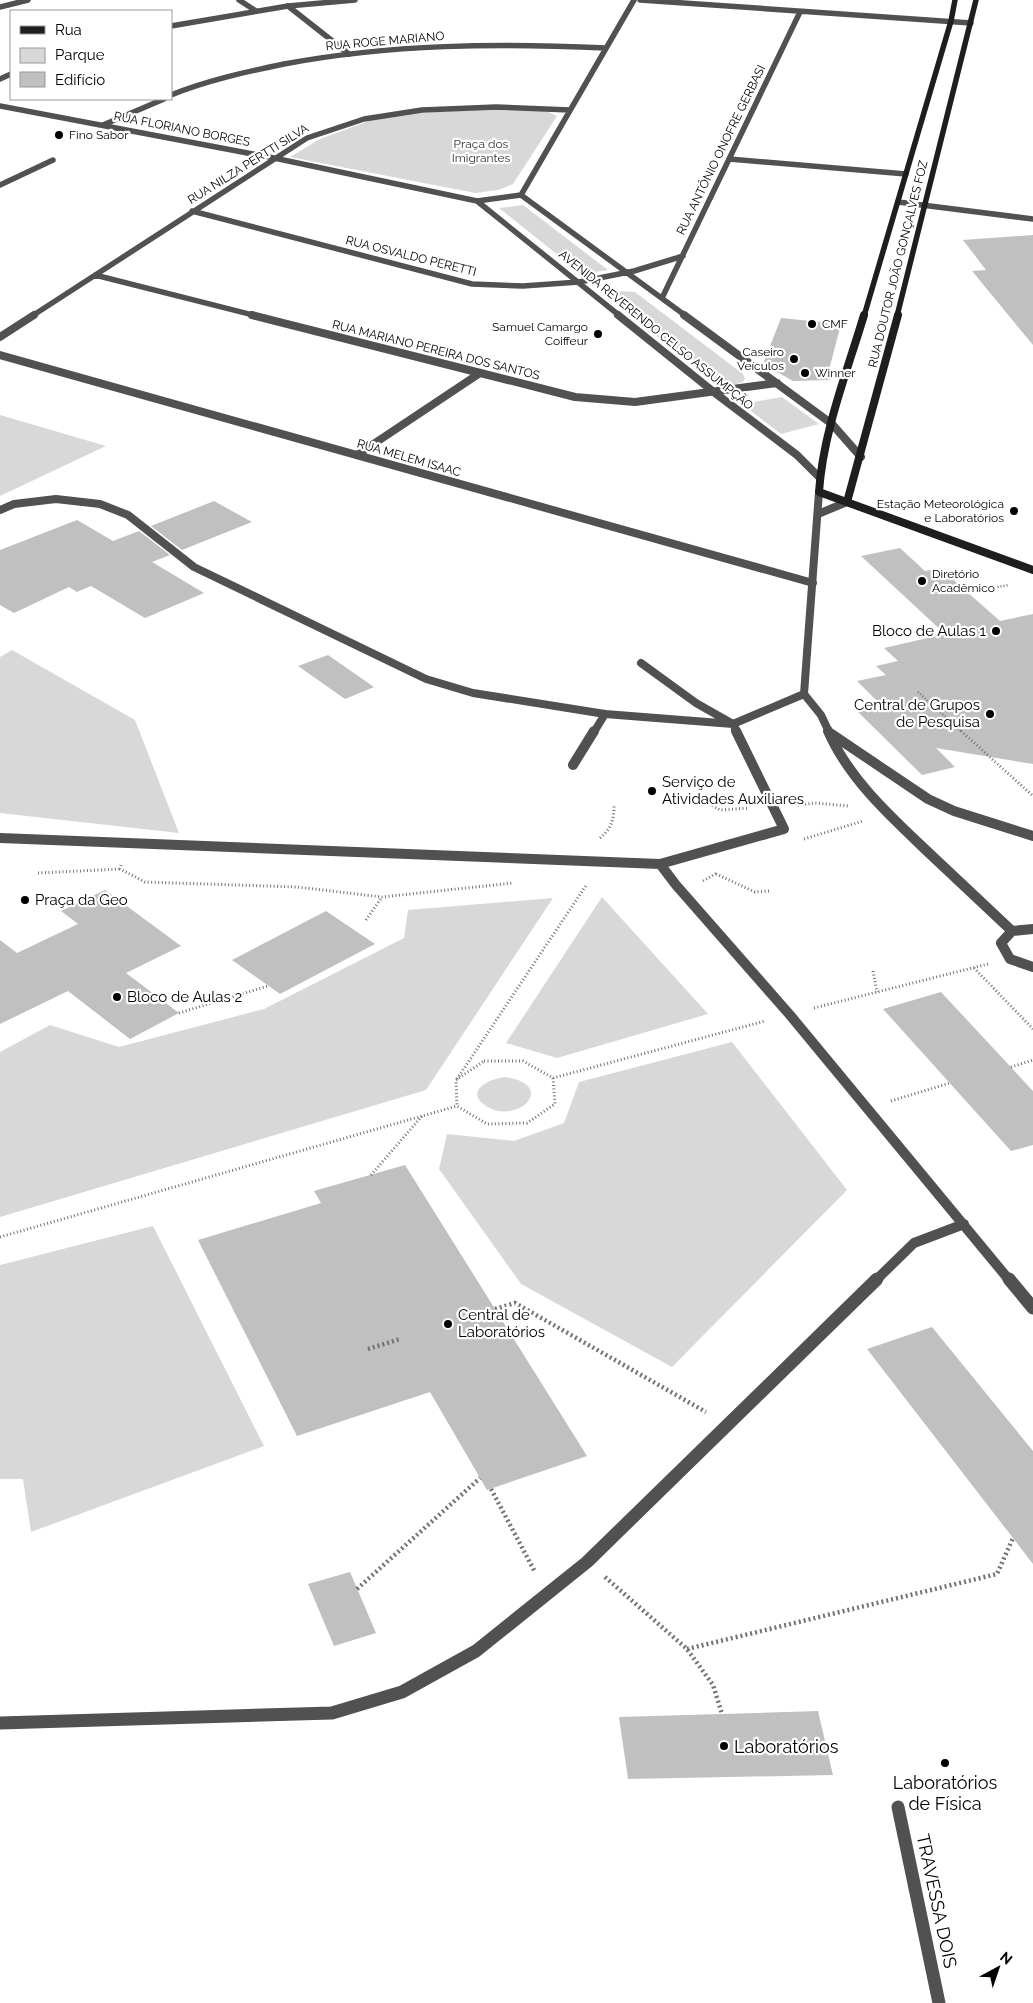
<svg xmlns="http://www.w3.org/2000/svg" width="1033" height="2003" viewBox="0 0 1033 2003" font-family="Raleway,sans-serif">
<style>
.green{fill:#d8d8d8}
.building{fill:#c0c0c0}
.lines{fill:none;stroke-linecap:round;stroke-linejoin:round}
.path-far2{stroke:#737373;stroke-width:2.5;stroke-dasharray:1 2;stroke-linecap:butt}
.path-far1{stroke:#737373;stroke-width:3;stroke-dasharray:1 2.5;stroke-linecap:butt}
.path{stroke:#737373;stroke-width:4.5;stroke-dasharray:2 3;stroke-linecap:butt}
.lane-far3{stroke:#515151;stroke-width:5.5}
.lane-far2{stroke:#515151;stroke-width:8}
.lane-far1{stroke:#515151;stroke-width:10}
.lane{stroke:#515151;stroke-width:13}
.street-far1{stroke:#515151;stroke-width:5.5}
.street{stroke:#515151;stroke-width:8}
.secondary-far1{stroke:#1e1e1e;stroke-width:5.5}
.secondary{stroke:#1e1e1e;stroke-width:8}
.poi-dot{fill:#000;stroke:#fff;stroke-width:2}
.labels{text-anchor:middle;dominant-baseline:central;stroke-width:4.5;stroke-linejoin:round;paint-order:stroke}
.far-street-label{font-size:12px;fill:#000;stroke:#fff}
.far-poi-label{font-size:12px;fill:#000;stroke:#fff;text-anchor:start}
.far-park-label{font-size:12px;fill:#2f2f2f;stroke:#fff}
.poi-label{font-size:15px;fill:#000;stroke:#fff;text-anchor:start}
.near-poi-label{font-size:18px;fill:#000;stroke:#fff;text-anchor:start}
.near-street-label{font-size:18px;fill:#000;stroke:#fff}
</style>
<rect width="100%" height="100%" fill="#fff"/>
<!-- green -->
<path class="green" d="M485,109C503,110 543,106 557,116L513,184L498,190L475,193L290,157L320,139L385,115Z
M523,205L608,270L582,274L499,208Z
M618,291L635,292L743,374L745,379L743,382L730,386L713,382L607,296Z
M782,397L819,424L781,434L742,404Z
M0,415L106,446L0,496Z
M12,650L135,720L179,833L0,813V657Z
M602,897L708,1014L557,1058L506,1043Z
M553,898L426,1090L0,1217V1052L50,1025L119,1047L264,1009L404,938L408,910Z
M732,1042L847,1190L672,1367L521,1284L439,1169L447,1134L514,1141L564,1123L579,1082Z
M505,1077C559,1085 517,1126 486,1106C463,1091 491,1078 505,1077Z
M153,1226L264,1446L31,1532L23,1479H0V1265Z"/>
<!-- building -->
<path class="building" d="M1033,235V345L972,271L986,270L963,240Z
M781,318L841,324L830,366V380L793,381L763,364Z
M214,501L252,522L182,550L151,526Z
M77,520L113,541L139,531L170,555L152,562L204,593L145,618L91,586L77,592L69,587L14,613L0,605V550Z
M900,548L925,571L940,568L1000,621L1033,614V764L936,748L955,767L922,775L855,709L880,704L857,681L886,675L876,666L898,661L884,648L945,634L861,556Z
M328,655L374,687L345,699L298,666Z
M105,890L181,946L126,973L179,1013L130,1039L68,991L0,1024V940L17,953L78,924L61,911Z
M326,911L375,944L280,994L232,960Z
M941,992L1033,1091V1145L1011,1151L883,1009Z
M405,1165L495,1309L587,1456L487,1490L430,1392L297,1436L198,1240L321,1203L314,1191Z
M932,1327L1033,1451V1564L867,1349Z
M350,1572L376,1633L334,1646L308,1584Z
M818,1711L833,1775L628,1779L619,1717Z"/>
<g class="lines">
<!-- path-far2 -->
<path class="path-far2" d="M968,592L1009,585
M918,692L962,732"/>
<!-- path-far1 -->
<path class="path-far1" d="M961,731L1033,796
M697,797L720,810L749,808
M798,805L815,803L849,806
M600,838C612,828 614,819 614,804
M804,839L863,821
M121,865L120,869L145,882L297,887L382,897L513,883
M38,873L120,869
M716,874L755,892L770,891
M703,881L717,873
M366,920L382,897
M974,968L1033,1029
M873,971L877,992
M814,1008L988,964
M179,1013L268,986
M484,1061H523L553,1078L555,1104L527,1123L487,1124L457,1106L456,1080Z
M1011,1067L1033,1060
M553,1078L765,1021
M457,1079L587,884
M891,1101L950,1083
M371,1175L422,1116
M0,1237L457,1106"/>
<!-- path -->
<path class="path" d="M495,1309L515,1303L706,1412
M368,1349L400,1339
M491,1489L535,1572
M605,1577L687,1649L713,1685L722,1714
M357,1589L480,1478
M687,1649L997,1574L1013,1538"/>
<!-- lane-far3 -->
<path class="lane-far3" d="M239,0L256,11
M288,6L349,54
M729,159L906,174"/>
<!-- lane-far2 -->
<path class="lane-far2" d="M357,455L480,373
M0,510L14,504L56,499L100,504L128,515L194,567L426,679L473,693L605,714L733,724L804,694L807,653
M641,663L696,703L733,724L737,732
M804,694L821,715L829,732
M594,732L605,714"/>
<!-- lane-far1 -->
<path class="lane-far1" d="M828,731C849,779 890,816 928,852C956,878 984,905 1012,931
M830,733L928,799L954,811L1033,836
M573,765L594,731
M0,838L660,864L784,829L736,731
M660,864L676,885L790,1015L1010,1281
M1033,929L1012,931L1001,943L1010,959L1033,967
M875,1281L914,1243L964,1224"/>
<!-- lane -->
<path class="lane" d="M1009,1279L1033,1308
M0,1723L332,1713L402,1692L476,1651L587,1562L877,1279
M898,1807L939,2003"/>
<!-- street-far1 -->
<path class="street-far1" d="M640,0L971,23
M0,7L28,0
M171,26L288,6L355,0
M0,79L11,74
M171,95C208,80 246,72 284,64C391,44 498,43 606,48
M0,106L274,158L477,201L521,195
M103,125L164,99
M0,185L53,160
M521,195L686,316
M521,195L634,0
M477,201L620,316
M898,202L1033,219
M192,211L472,284L523,286L579,282L634,271L683,256
M95,275L257,316
M662,298L800,12
M32,316L307,138L364,119L422,110L496,107L570,110"/>
<!-- street -->
<path class="street" d="M252,315L575,397L635,402L777,383
M618,315L715,393L797,455L820,478
M684,315L832,424L861,457
M0,337L34,315
M0,355L813,583
M818,514L847,502
M807,653L819,492"/>
<!-- secondary-far1 -->
<path class="secondary-far1" d="M864,316L951,21L955,0
M897,316L976,0"/>
<!-- secondary -->
<path class="secondary" d="M864,315C847,372 823,432 819,492L1033,570
M847,502L898,315"/>
</g>
<!-- markers -->
<g class="poi-dot">
<circle cx="59" cy="135" r="5"/>
<circle cx="812" cy="324" r="5"/>
<circle cx="598" cy="334" r="5"/>
<circle cx="794" cy="359" r="5"/>
<circle cx="805" cy="373" r="5"/>
<circle cx="1014" cy="511" r="5"/>
<circle cx="922" cy="581" r="5"/>
<circle cx="996" cy="631" r="5"/>
<circle cx="990" cy="714" r="5"/>
<circle cx="652" cy="791" r="5"/>
<circle cx="25" cy="900" r="5"/>
<circle cx="117" cy="997" r="5"/>
<circle cx="448" cy="1324" r="5"/>
<circle cx="724" cy="1746" r="5"/>
<circle cx="945" cy="1763" r="5"/>
</g>
<g class="labels">
<!-- far-street labels -->
<g class="far-street-label">
<text transform="translate(385 41) rotate(-5)">RUA ROGE MARIANO</text>
<text transform="translate(182 129) rotate(11)">RUA FLORIANO BORGES</text>
<text transform="translate(721 150) rotate(-64)">RUA ANTÔNIO ONOFRE GERBASI</text>
<text transform="translate(248 164) rotate(-32)">RUA NILZA PERTTI SILVA</text>
<text transform="translate(411 256) rotate(14)">RUA OSVALDO PERETTI</text>
<text transform="translate(898 264) rotate(-76)">RUA DOUTOR JOÃO GONÇALVES FOZ</text>
<text transform="translate(656 330) rotate(39)">AVENIDA REVERENDO CELSO ASSUMPÇÃO</text>
<text transform="translate(436 350) rotate(14)">RUA MARIANO PEREIRA DOS SANTOS</text>
<text transform="translate(409 458) rotate(16)">RUA MELEM ISAAC</text>
</g>
<!-- far-poi labels -->
<g class="far-poi-label">
<text x="69" y="135">Fino Sabor</text>
<text x="822" y="324">CMF</text>
<text x="588" y="327" text-anchor="end">Samuel Camargo<tspan x="588" dy="14">Coiffeur</tspan></text>
<text x="784" y="352" text-anchor="end">Caseiro<tspan x="784" dy="14">Veículos</tspan></text>
<text x="815" y="373">Winner</text>
<text x="1004" y="504" text-anchor="end">Estação Meteorológica<tspan x="1004" dy="14">e Laboratórios</tspan></text>
<text x="932" y="574">Diretório<tspan x="932" dy="14">Acadêmico</tspan></text>
</g>
<!-- far-park labels -->
<g class="far-park-label">
<text x="481" y="144">Praça dos<tspan x="481" dy="14">Imigrantes</tspan></text>
</g>
<!-- poi labels -->
<g class="poi-label">
<text x="986" y="631" text-anchor="end">Bloco de Aulas 1</text>
<text x="980" y="705" text-anchor="end">Central de Grupos<tspan x="980" dy="17">de Pesquisa</tspan></text>
<text x="662" y="782">Serviço de<tspan x="662" dy="17">Atividades Auxiliares</tspan></text>
<text x="35" y="900">Praça da Geo</text>
<text x="127" y="997">Bloco de Aulas 2</text>
<text x="458" y="1315">Central de<tspan x="458" dy="17">Laboratórios</tspan></text>
</g>
<!-- near-poi labels -->
<g class="near-poi-label">
<text x="734" y="1746">Laboratórios</text>
<text x="945" y="1782" text-anchor="middle">Laboratórios<tspan x="945" dy="21">de Física</tspan></text>
</g>
<!-- near-street labels -->
<g class="near-street-label">
<text transform="translate(937 1901) rotate(78)">TRAVESSA DOIS</text>
</g>
</g>
<!-- legend -->
<rect x="10" y="10" width="162" height="90" fill="#ffffff" stroke="#999999"/>
<rect x="20" y="26" width="25" height="8" fill="#1e1e1e" stroke="#999999"/>
<text x="55" y="35" font-size="15" fill="#000000">Rua</text>
<rect x="20" y="48" width="25" height="15" fill="#d8d8d8" stroke="#999999"/>
<text x="55" y="60" font-size="15" fill="#000000">Parque</text>
<rect x="20" y="72" width="25" height="15" fill="#c0c0c0" stroke="#999999"/>
<text x="55" y="85" font-size="15" fill="#000000">Edifício</text>
<!-- north arrow -->
<g transform="translate(998 1968) rotate(40)" stroke="#ffffff" stroke-width="4" paint-order="stroke">
<path d="M0-4L9 19L0 12L-9 19Z" fill="#000000"/>
<text y="-8" font-size="14" font-weight="bold" text-anchor="middle" fill="#000000">N</text>
</g>
</svg>
